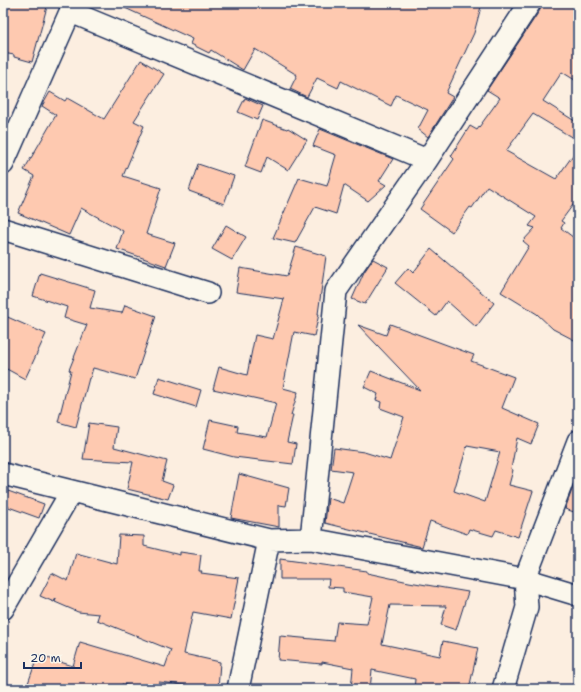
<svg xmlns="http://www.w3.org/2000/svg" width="581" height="692" viewBox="0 0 581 692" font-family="'Shantell Sans',sans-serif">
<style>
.building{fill:#fec9b0;stroke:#1b2f5e;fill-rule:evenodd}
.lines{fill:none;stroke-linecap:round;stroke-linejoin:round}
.minor-casing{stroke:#1b2f5e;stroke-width:24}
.minor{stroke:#fbf7ec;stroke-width:21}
</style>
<rect width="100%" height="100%" fill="#fceee0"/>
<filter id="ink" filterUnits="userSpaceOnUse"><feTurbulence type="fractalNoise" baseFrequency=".025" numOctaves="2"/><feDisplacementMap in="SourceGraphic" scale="8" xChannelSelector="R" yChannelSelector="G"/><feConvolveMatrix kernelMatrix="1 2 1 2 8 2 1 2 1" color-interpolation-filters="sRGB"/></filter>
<g filter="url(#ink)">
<!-- building -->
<path class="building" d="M3,3H48L32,62L14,57V55L3,53Z
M114,3H482L474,33L446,93L453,97L428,137L418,129L428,110L396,95L391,106L341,81L338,88L317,78L307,97L290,89L297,75L255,49L243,70L211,50L209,53L191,44L193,39Z
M542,3H578V82L562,72L543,101L578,123V141L533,114L506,151L556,179L578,148V198L561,221L564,223L561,228L578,241V342L553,329L537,314L501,292L529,246L523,241L535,228L529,226L536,217L487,186L472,208L470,207L452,232L420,209L454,159L451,156L470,126L477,130L500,98L487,90L540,10Z
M141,60L164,74L134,121L144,126L123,176L161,188L146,234L175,243L166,266L117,249L123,231L81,208L69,235L18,213L34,176L24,170L56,115L42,106L50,92L65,101L67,98L104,119Z
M245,98L263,106L257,120L238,112Z
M262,120L287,129L288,128L307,140L288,170L267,157L261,173L245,167Z
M320,129L393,159L379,181L386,185L368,201L344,185L336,214L315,207L295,243L273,238L299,178L327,186L336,155L313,146Z
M198,164L234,176L224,204L189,191Z
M226,225L246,237L232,260L212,249Z
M296,247L326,256L318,314H319L314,336L294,332L283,388L298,392L291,415H293L287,442L296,444L293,464L234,457L203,449L210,420L238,426L237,432L267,437L276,403L213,389L219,367L247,375L255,335L273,339L284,299L236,292L240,268L287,276Z
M431,249L494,303L476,327L447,301L436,316L395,283L408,268L413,273Z
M373,259L388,267L365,304L352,299L364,272Z
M40,273L95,290L90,308L122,313L125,305L156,316L135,379L93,368L90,378H89L76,427L58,422L71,371L69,370L87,325L64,318L67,307L33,296Z
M3,315L46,334L25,379L3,367Z
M390,324L474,355L471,361L514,377L502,408L539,424L531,444L517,438L511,469L513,470L509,485L533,491L518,537L496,530L493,536L469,529L467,534L430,521L422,547L325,523L328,498L343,503L353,472L331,469L334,448L364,452L390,460L404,417L380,408L381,402L376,400L378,394L364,387L371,371L420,390L358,325L386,335ZM467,446L500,452L485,502L454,491Z
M159,377L201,390L196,407L154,394Z
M89,423L117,427L114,447L167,461L162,481L173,485L168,499L127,489L133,462L83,459Z
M239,474L289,488L286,506L279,505V527L231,518Z
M578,474V502L574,512L565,509Z
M8,491L44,504L39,518L3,505Z
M119,535L144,536V546L180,555V552L201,555L199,571H202L201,573L239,578L231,619L193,612L184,654L220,662L218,689L159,682L157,689H144L122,684L120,689H26L38,655L73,666L80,642L165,667L171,650L97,620L99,614L78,612L55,602L56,598L54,602L40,596L52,573L68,581L76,553L117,564Z
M280,559L367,571V573L409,582L468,592L456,630L441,625L446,606L390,605L382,644L440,656L443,641L478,648L469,689H414L415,679L372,670L370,689H351L353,668L322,662V664L278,660L280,636L334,641L337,622L367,624L373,597L343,592V588L328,587L329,579H280Z"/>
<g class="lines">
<!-- minor casing -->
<g class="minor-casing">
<path id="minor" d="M71,12L427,160
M3,164L74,3
M3,229L208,293
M3,474L269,540L311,539L525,579L578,595
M311,539L336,291L427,160L530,3
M3,609L71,492
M238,689L269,540
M503,689L527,607L525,579L578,441"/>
</g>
<!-- minor -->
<use href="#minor" class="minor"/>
</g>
</g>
<!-- margin -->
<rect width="581" height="692" fill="none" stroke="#fbf7ec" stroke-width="16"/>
<rect x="8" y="8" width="565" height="676" fill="none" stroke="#1b2f5e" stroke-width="1.5" filter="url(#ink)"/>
<!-- scale -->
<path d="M24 662v6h57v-6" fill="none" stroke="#1b2f5e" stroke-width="2"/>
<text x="30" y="662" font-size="12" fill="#1b2f5e" stroke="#fbf7ec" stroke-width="3" paint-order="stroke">20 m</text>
</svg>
